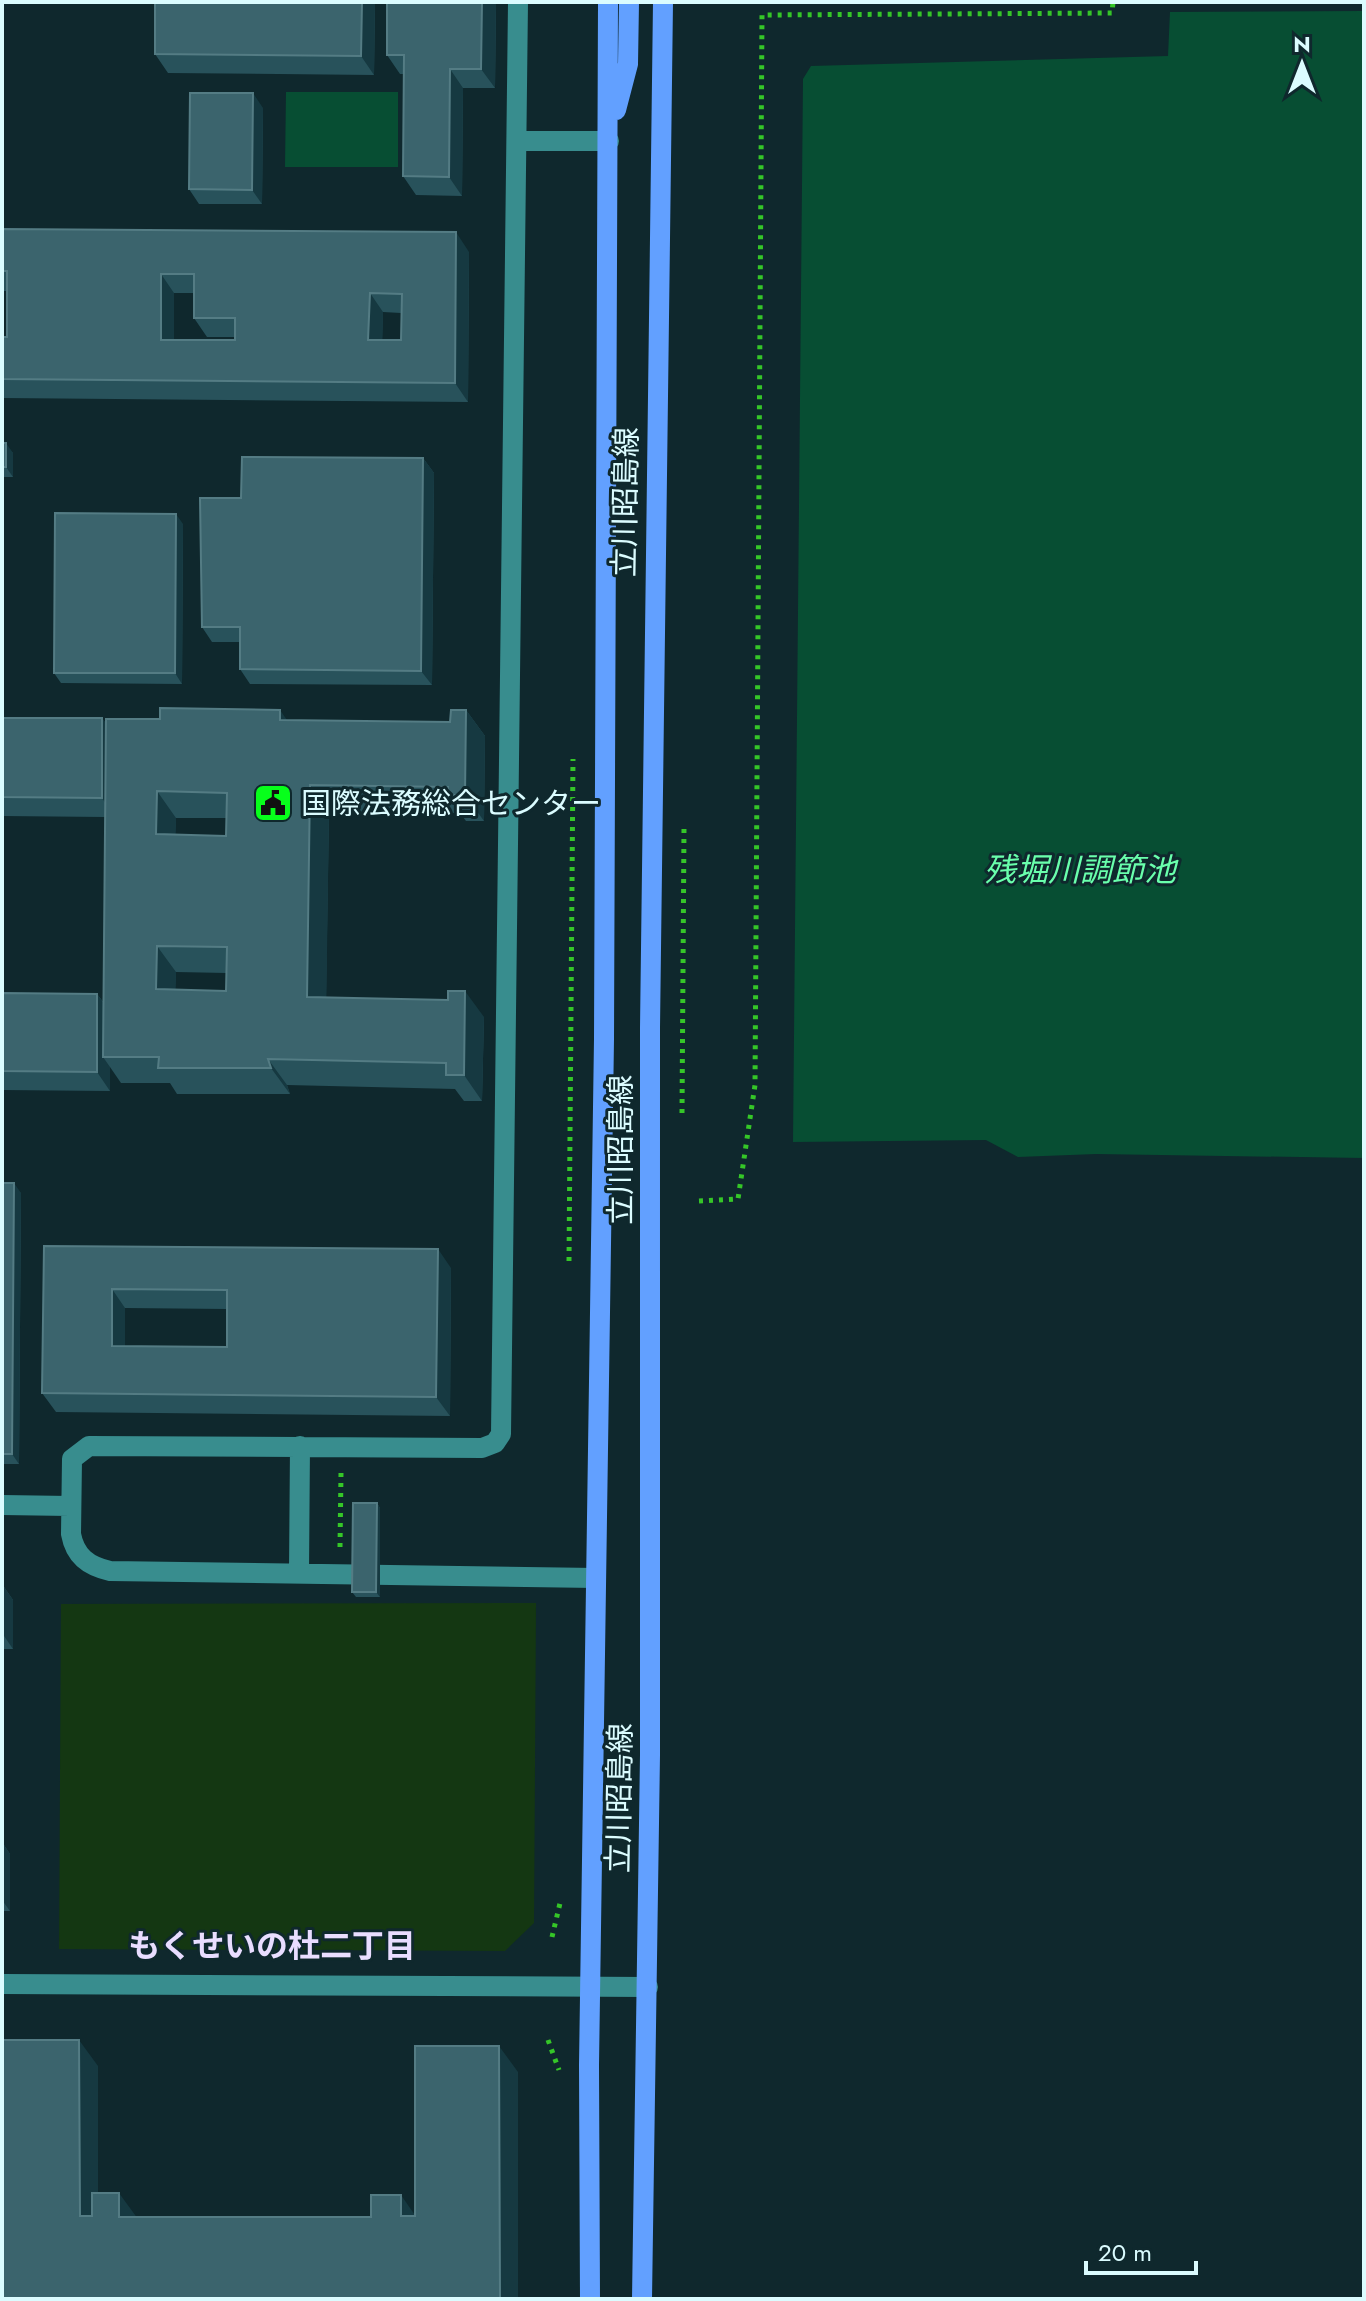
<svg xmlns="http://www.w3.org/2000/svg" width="1366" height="2301" viewBox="0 0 1366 2301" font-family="Jost,'Noto Sans JP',sans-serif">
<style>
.green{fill:#143712}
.water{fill:#074e33}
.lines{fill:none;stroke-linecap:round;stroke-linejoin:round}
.path{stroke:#35c628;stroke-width:5;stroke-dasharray:4 6;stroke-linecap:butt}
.minor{stroke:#388d8e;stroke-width:20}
.major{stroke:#62a0ff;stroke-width:20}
.wall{fill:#28525b;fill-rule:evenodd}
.shaded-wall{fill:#163941}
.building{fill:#3b646d;stroke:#547c84;stroke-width:2;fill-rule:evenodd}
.labels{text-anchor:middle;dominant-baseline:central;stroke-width:6;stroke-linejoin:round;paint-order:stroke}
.street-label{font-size:30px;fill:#dbfcff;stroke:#0f282d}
.poi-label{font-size:30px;fill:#dbfcff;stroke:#0f282d;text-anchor:start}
.water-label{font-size:32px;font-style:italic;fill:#69ffac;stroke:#0f282d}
.neighbourhood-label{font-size:32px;font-weight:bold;fill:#e9ddff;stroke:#0f282d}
</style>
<rect width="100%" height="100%" fill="#0f282d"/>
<!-- green -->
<path class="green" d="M536,1603L534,1923L505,1951L59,1949L61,1604Z"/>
<!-- water -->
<path class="water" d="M1364,11V1158L1096,1154L1018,1157L986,1140L793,1142L803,79L811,66L1168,56L1170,12Z
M286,92H398V167H285Z"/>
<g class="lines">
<!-- path -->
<path class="path" d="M682,1113L684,827
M699,1201L738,1199L755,1085L762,15L1112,13L1113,2
M569,1261L573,759
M340,1547L341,1473
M552,1937L561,1899
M548,2040L559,2070"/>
<!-- minor -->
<path class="minor" d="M518,2L501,1434L495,1443L482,1448L89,1446L72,1459L71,1534C75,1556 88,1566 110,1571L596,1578
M517,141H609
M2,1505L70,1506
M299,1573L300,1446
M2,1984L648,1987"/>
<!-- major -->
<path class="major" d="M616,110L628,64L629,2
M590,2299L589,2065L604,1039L608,2
M642,2299L650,1755V1028L663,2"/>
</g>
<!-- wall -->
<path class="wall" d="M155,2H375L374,75L168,73L155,54Z
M496,2L495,88H463L462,196L416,195L403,176L404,74H400L387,55Z
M263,108L262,204H199L189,189Z
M2,229L469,252L468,402L2,398V337H7V291H2ZM174,293H194V318L207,337H235V340H174ZM383,312L401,313V340H382Z
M2,443L13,453V477H2Z
M423,458L434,473L432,685L250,684L240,669V642H212L202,627L241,498Z
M183,524L182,684L61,683L54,673Z
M466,710L485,736L484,821H466L460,813L329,812L326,998L484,1017L482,1101H464L455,1089L287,1085L290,1094H177L170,1083H121L110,1067V1091L2,1090V993L97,994L104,1003L105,817L2,816V718H102L106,724L288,721L450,722ZM176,818H227L226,836L175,835ZM176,972L227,973L226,991L175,990Z
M2,1183L21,1193L19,1464H2Z
M44,1246L451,1268L450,1416L56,1412L42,1393ZM125,1308L227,1309V1347L125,1346Z
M377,1503L380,1508V1597H356L352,1592Z
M2,1584L13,1600V1649H2Z
M2,1842L10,1854V1911H2Z"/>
<!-- shaded-wall -->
<path class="shaded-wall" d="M362,2H375L374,75L361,56Z
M482,2H496L495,88L481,69Z
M450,69L463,88L462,196L449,177Z
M253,93L263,108L262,204L252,190Z
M456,232L469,252L468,402L455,383Z
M161,274L174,293V359L161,340Z
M370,293L383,312L382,359L368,340Z
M6,443L13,453V477L6,467Z
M423,458L434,473L432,685L421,671Z
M176,514L183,524L182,684L175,673Z
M280,710L298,736L280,720Z
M466,710L485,736L484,821L465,795Z
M102,718L116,738L115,817L102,798Z
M310,785L329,812L326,1024L307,997Z
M157,791L176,818L175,861L156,834Z
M157,946L176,972L175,1016L156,989Z
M465,991L484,1017L482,1101L464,1075Z
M97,994L111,1013L103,1057L110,1067V1091L97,1072Z
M268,1059L287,1085L290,1094L271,1068Z
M14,1183L21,1193L19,1464L12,1454Z
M438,1249L451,1268L450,1416L436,1397Z
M112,1289L125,1308V1365L112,1346Z
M377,1503L380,1508V1597L376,1592Z
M2,1584L13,1600V1649L2,1633Z
M2,1842L10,1854V1911L2,1900Z
M79,2040L98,2066V2242L80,2216Z
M499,2046L518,2072V2299H500Z
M119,2193L138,2219L119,2217Z
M401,2195L419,2221L401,2216Z"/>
<!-- building -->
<path class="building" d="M155,2H362L361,56L155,54Z
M387,2H482L481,69H450L449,177L403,176L404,55H387Z
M190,93H253L252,190L189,189Z
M2,229L456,232L455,383L2,379V337H7V271H2ZM161,274H194V318H235V340H161ZM370,293L402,294L401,340H368Z
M2,443H6V467H2Z
M242,457L423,458L421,671L240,669V627H202L200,498H241Z
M55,513L176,514L175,673H54Z
M160,708L280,710V720L450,722L451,710H466L465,795H448V787L310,785L307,997L448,1000V991H465L464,1075H446V1063L268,1059L271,1068H158L159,1057H103L106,719H160ZM157,791L227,793L226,836L156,834ZM157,946L227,947L226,991L156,989Z
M2,718H102V798L2,797Z
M2,993L97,994V1072L2,1071Z
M2,1183H14L12,1454H2Z
M44,1246L438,1249L436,1397L42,1393ZM112,1289L227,1290V1347L112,1346Z
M353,1503H377L376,1592H352Z
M2,2040H79L80,2216H92V2193H119V2217H371V2195H401V2216H415V2046H499L500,2299H2Z"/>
<!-- icons -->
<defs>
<g id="civic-square" transform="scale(2)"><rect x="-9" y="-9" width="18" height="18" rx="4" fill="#07ff1b" stroke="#0f282d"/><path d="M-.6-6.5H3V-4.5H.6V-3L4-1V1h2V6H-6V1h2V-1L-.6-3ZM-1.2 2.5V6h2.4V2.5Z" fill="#111"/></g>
</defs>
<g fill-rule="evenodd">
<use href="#civic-square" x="273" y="803"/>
</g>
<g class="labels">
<!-- street labels -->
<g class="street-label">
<text transform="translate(625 502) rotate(-89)">立川昭島線</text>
<text transform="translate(620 1150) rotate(-90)">立川昭島線</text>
<text transform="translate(619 1798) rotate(-89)">立川昭島線</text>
</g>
<!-- poi labels -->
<g class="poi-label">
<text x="301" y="803">国際法務総合センター</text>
</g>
<!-- water labels -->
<g class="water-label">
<text x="1080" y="870">残堀川調節池</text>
</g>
<!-- neighbourhood labels -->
<g class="neighbourhood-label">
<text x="272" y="1946">もくせいの杜二丁目</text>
</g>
</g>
<!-- border -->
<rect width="1366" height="2301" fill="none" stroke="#dbfcff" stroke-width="8"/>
<!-- north arrow -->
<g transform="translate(1302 64)" stroke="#0f282d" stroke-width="6" paint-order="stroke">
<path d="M0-6L14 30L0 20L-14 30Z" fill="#dbfcff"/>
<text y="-12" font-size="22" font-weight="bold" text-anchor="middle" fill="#dbfcff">N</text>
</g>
<!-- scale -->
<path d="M1086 2261v12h110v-12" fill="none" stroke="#dbfcff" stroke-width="4"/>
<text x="1098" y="2261" font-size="24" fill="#dbfcff" stroke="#0f282d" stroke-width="6" paint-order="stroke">20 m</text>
</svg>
